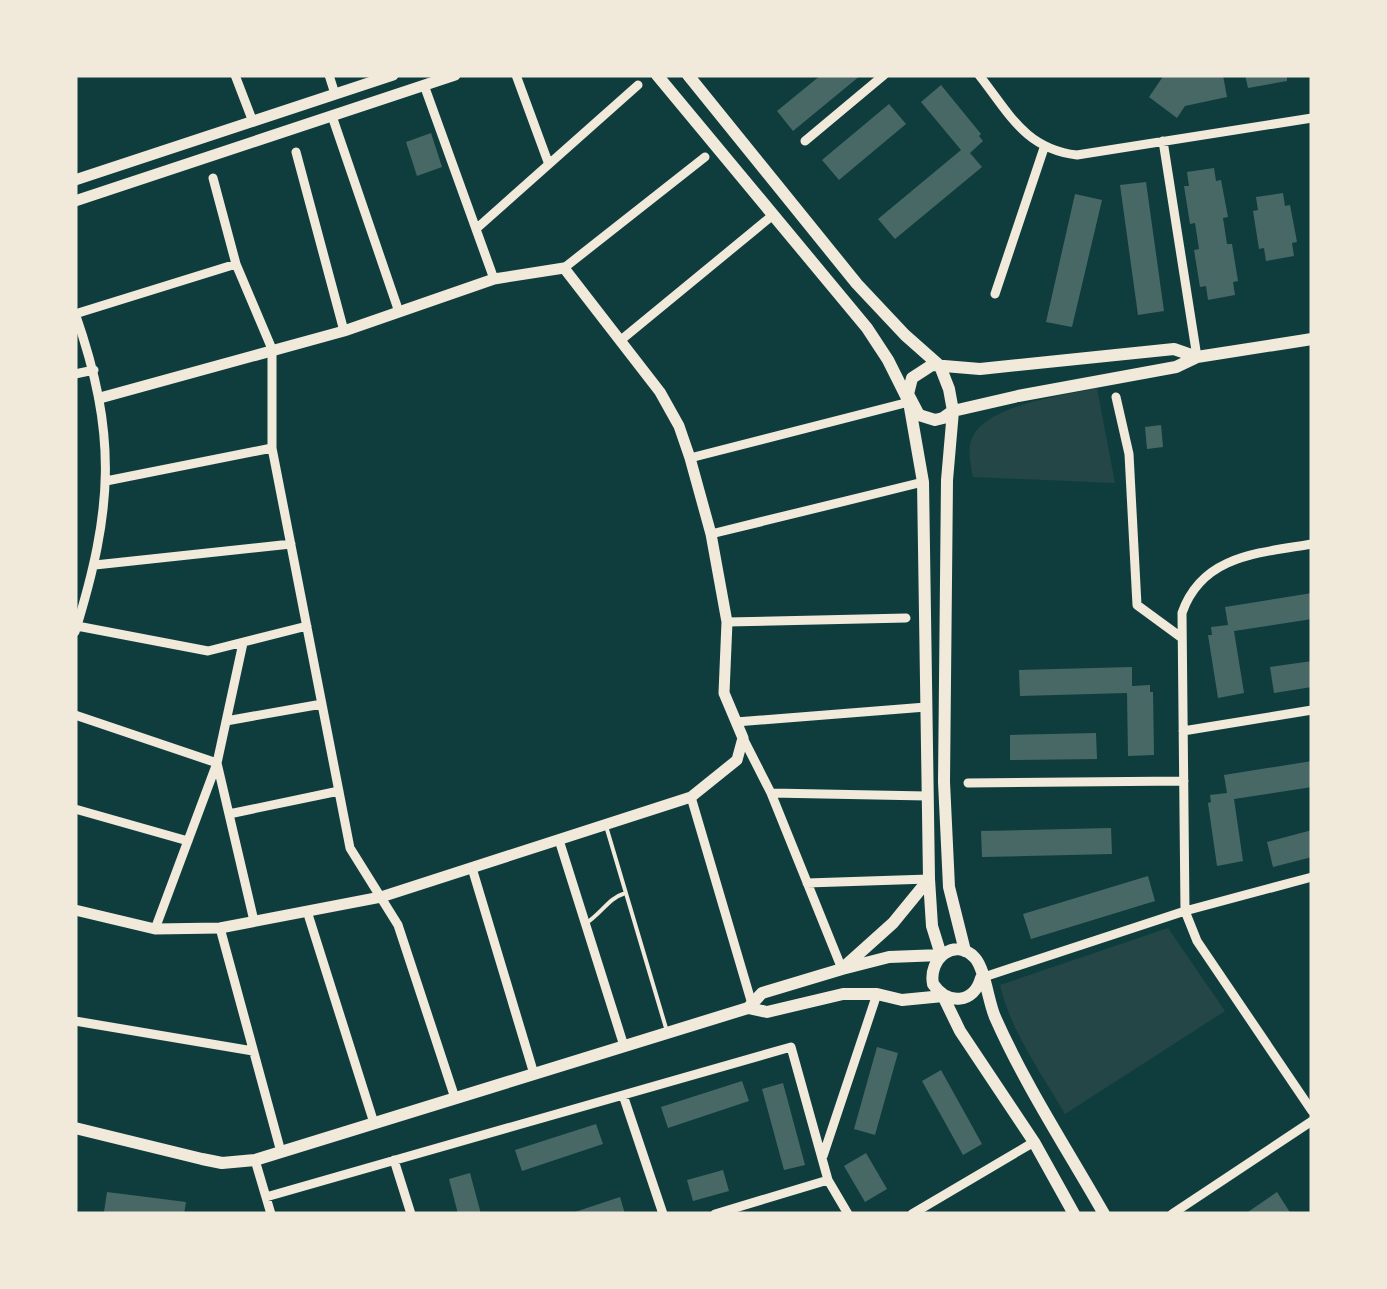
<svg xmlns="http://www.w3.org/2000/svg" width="1387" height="1289" viewBox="0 0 1387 1289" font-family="'Source Serif 4',serif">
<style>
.green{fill:#244646}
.building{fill:#486865}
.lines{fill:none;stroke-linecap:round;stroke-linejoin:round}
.service{stroke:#f1e9da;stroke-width:4}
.minor{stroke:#f1e9da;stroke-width:9}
.tertiary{stroke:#f1e9da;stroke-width:11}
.secondary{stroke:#f1e9da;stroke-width:12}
</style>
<rect width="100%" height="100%" fill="#0f3d3e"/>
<!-- green -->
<path class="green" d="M1097,388L1115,483L973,477C971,466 967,449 972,438C988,404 1063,396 1097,388Z
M1168,928L1225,1011L1065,1114C1042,1074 1010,1030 1000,985Z"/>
<!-- building -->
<path class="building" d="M821,75H861L793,131L777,111Z
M1164,75H1223L1227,97L1185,106L1177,118L1149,97Z
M1245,75H1287V81L1248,88Z
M941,85L981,134L979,136L983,141L970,153L982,167L895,239L878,219L961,150L921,102Z
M889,104L906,124L839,180L822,160Z
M431,133L442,167L417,176L406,142Z
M1214,168L1216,181L1221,180L1228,217L1223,218L1227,244H1232L1238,281L1233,282L1235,295L1208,300L1206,286L1200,287L1194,250L1199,249L1195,223L1190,224L1184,186H1189L1187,172Z
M1146,182L1164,311L1138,315L1120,185Z
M1283,193L1285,206L1290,205L1297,242L1292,243L1294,256L1266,261L1264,248L1259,249L1253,211L1258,210L1256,197Z
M1075,194L1102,200L1072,327L1046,322Z
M1161,425L1163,447L1147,449L1145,427Z
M1312,593V619L1234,631L1244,693L1218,698L1208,635H1212L1211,627L1228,625L1225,607Z
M1312,661V687L1274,693L1270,667Z
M1132,667V686L1150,685V692H1153L1154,755L1128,756L1127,693L1020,696L1019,670Z
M1096,733L1097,759L1010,760V735Z
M1312,761V787L1234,799L1243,861L1217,866L1208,803L1211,802L1210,795L1227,793L1224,775Z
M1111,828L1112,854L982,857L981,831Z
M1312,830V857L1273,867L1267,842Z
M1148,876L1155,901L1031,939L1023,914Z
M877,1047L898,1053L875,1135L854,1129Z
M941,1070L982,1144L963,1155L922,1081Z
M742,1081L749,1101L668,1128L661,1107Z
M783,1083L805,1165L784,1170L762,1089Z
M596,1124L603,1144L522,1171L515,1150Z
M866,1153L887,1189L865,1202L844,1166Z
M723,1170L729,1191L693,1201L687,1180Z
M470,1173L481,1214H458L449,1179Z
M107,1192L186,1202L184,1214L104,1212Z
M1277,1192L1291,1214H1245Z
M620,1197L625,1214H575V1212Z"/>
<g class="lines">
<!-- service -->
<path class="service" d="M606,826L666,1028
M585,924C601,914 609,898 623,894"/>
<!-- minor -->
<path class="minor" d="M235,75L253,122
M329,75L335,94
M516,75L548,162
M979,75C1009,113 1025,149 1077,155L1312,118
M424,85L494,279
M332,116L399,312
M805,141L884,75
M1163,141L1197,357
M296,152L344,331
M213,178L236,264L272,349V448L350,848L398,925L455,1098
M476,229L638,85
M564,268L705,157
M995,294L1044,148
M75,313C118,436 113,509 75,632
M75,314L236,264
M621,340L773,215
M75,374L94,370
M1116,397L1129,454L1137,605L1182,638
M690,458L909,402
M106,481L272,448
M711,534L923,482
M1312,544C1259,553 1202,555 1182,613L1185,911L1197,941L1312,1111
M95,565L291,544
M727,622L906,618
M77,626L208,651L307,626
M75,715L217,763L254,921
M226,721L322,704
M736,722L926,707
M1183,731L1312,710
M743,738L771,793L842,969
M968,783L1184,781
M771,793L927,796
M691,797L752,1004
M75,809L188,841
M229,814L339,791
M559,840L624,1046
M472,868L534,1074
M807,883L929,879
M307,911L374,1123
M220,928L281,1152
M155,929L217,763L243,643
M981,978L1185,911L1312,877
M75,1021L253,1051
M623,1095L663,1214
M823,1156L877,994
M255,1160L271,1214
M394,1160L411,1214
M266,1197L791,1047L828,1180L848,1214
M715,1214L828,1180
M912,1214L1034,1142
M1172,1214L1312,1121"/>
<!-- tertiary -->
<path class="tertiary" d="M75,180L393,75
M75,201L455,75
M75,910L155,929L220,928L381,897L691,797L737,760L743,738L724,693L727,622L711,534L690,458L679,426L660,392L564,268L494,279L344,331L100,398"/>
<!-- secondary -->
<path class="secondary" d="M657,75L867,328L888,360L909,402L923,482L929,879L932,926L941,955
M688,75L857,284L905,335L940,366L949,389L953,411L947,480L944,782L949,887L965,951
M1174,349L1197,357L1176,367L1018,396L953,411L943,418L935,420L919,415L908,394L912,378L932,365L980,369Z
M1197,357L1312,339
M941,955L889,957L842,969L762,993L748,1008L767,1012L843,994H877L902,1000L943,996
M844,967L893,923L929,879
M981,978C974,1003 948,1006 933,984C928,959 955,936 975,958C985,969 988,1001 995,1017C1025,1085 1067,1149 1104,1214
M943,996L960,1031L1034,1142L1074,1214
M75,1128L202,1159L222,1163L255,1160L748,1008"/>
</g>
<!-- border -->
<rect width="1387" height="1289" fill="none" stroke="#f1e9da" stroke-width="155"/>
</svg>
